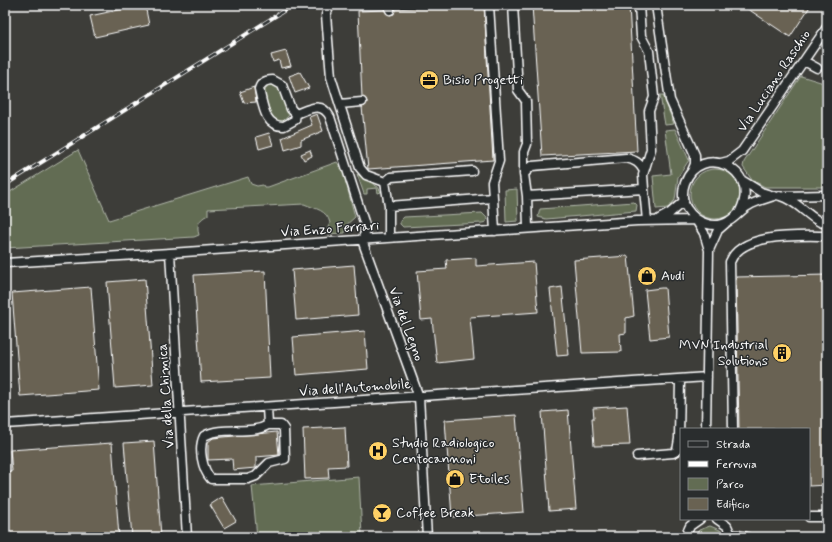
<svg xmlns="http://www.w3.org/2000/svg" width="832" height="542" viewBox="0 0 832 542" font-family="Mynerve,sans-serif">
<style>
.green{fill:#626c53;stroke:#b0b6a9}
.building{fill:#696252;stroke:#fff}
.lines{fill:none;stroke-linecap:round;stroke-linejoin:round}
.minor-casing{stroke:#fff;stroke-width:11}
.minor{stroke:#2a2d2e;stroke-width:8}
.rail-casing{stroke:#fff;stroke-width:4}
.rail{stroke:#2a2d2e;stroke-width:2.5;stroke-dasharray:8;stroke-linecap:butt}
.labels{text-anchor:middle;dominant-baseline:central;stroke-width:3;stroke-linejoin:round;paint-order:stroke}
.poi-label{font-size:14px;fill:#fff;stroke:#2a2d2e;text-anchor:start}
.street-label{font-size:14px;fill:#fff;stroke:#2a2d2e}
</style>
<rect width="100%" height="100%" fill="#3d3d39"/>
<filter id="ink" filterUnits="userSpaceOnUse"><feTurbulence type="fractalNoise" baseFrequency=".025" numOctaves="2"/><feDisplacementMap in="SourceGraphic" scale="8" xChannelSelector="R" yChannelSelector="G"/><feConvolveMatrix kernelMatrix="1 2 1 2 8 2 1 2 1" color-interpolation-filters="sRGB"/></filter>
<g filter="url(#ink)">
<!-- green -->
<path class="green" d="M801,76L827,84V187H765L752,180L743,167L744,162Z
M273,84L280,86L290,114L281,124L273,122L264,93L267,86Z
M660,95H663L674,124L665,125Z
M675,129L689,160L678,177L675,200L668,208L656,209L653,176L671,174L665,130Z
M78,150L109,220L248,177L251,184L257,186L263,185L264,187H268L337,162L343,171L355,217L345,226V233L325,234L330,223C327,210 316,209 304,204L208,209V215C199,219 196,225 199,235L194,237L5,248V195Z
M690 194a25 25 0 1 1 50 0a25 25 0 1 1-50 0Z
M357,174L378,187L381,192L378,193L377,188L367,189V194H364Z
M517,189L518,221L506,222L505,190Z
M634,202L637,205L636,211L546,219L538,217L540,209Z
M482,213L487,218L486,222L482,223L403,227L400,224V221L404,217Z
M359,477L362,536L257,537L252,486Z
M710,526L720,530L724,537H694L699,530Z"/>
<!-- building -->
<path class="building" d="M141,5H145L149,25L95,37L90,16Z
M460,5H484L493,160L368,169L362,107L365,106L367,102L366,99L362,97L358,11L384,10L390,15L394,14L395,9Z
M532,5H629L637,151L542,156Z
M742,5H811L790,37Z
M286,51L291,66L281,68L279,60L273,62L271,55Z
M300,72L309,88L295,93L289,76Z
M254,87L256,102L244,103L240,92Z
M317,114L323,131L301,140V145L285,150L282,138L312,125L309,117Z
M269,133L273,145L259,149L256,137Z
M310,150L312,156L304,160L301,154Z
M628,256L634,316L626,318V333L620,334L621,352L582,353L574,260Z
M476,258V266L534,262L538,312L470,317L474,359L437,363L432,319L421,320L417,271L447,269L446,260Z
M354,265L358,315L296,320L292,270Z
M265,271L270,378L201,382L194,275Z
M827,275V485L809,486V429H739L736,277Z
M145,279L153,385L115,388L107,282Z
M91,287L99,390L20,396L12,293Z
M562,287L569,355L557,356L550,289Z
M661,288H665L669,337L650,339L645,290Z
M365,331L368,369L296,375L293,337Z
M627,406L630,445L594,446L592,418H594L593,408Z
M568,410L576,509L549,511L542,412Z
M516,415L524,512L452,517L445,420Z
M345,427L347,466L328,467L329,478L305,479L303,429Z
M277,432L279,455L256,457V468L233,470L232,459L208,460V442L213,438Z
M154,441L161,537H132L124,443Z
M112,443L119,537H10L5,472L12,471L10,450Z
M222,497L236,521L224,528L210,505Z"/>
<g class="lines">
<!-- minor casing -->
<g class="minor-casing">
<path id="minor" d="M332,5L329,7L326,15L331,77L360,168L366,175L385,182L389,206
M388,5L390,10
M489,5L499,161L492,182L493,198
M513,5L518,90L526,101L527,144L524,152V174L527,196
M639,5L641,36L649,51L654,97L649,111L651,149L643,175L644,189
M656,5L670,100L695,155V164L692,171
M804,61L817,68
M340,104L362,102
M296,114L291,109L282,85L273,80C266,80 261,82 259,89C263,104 264,127 284,126L295,120L296,114C309,109 322,101 330,117L365,225V233L362,240L419,397L427,537
M721,163L729,161L742,151L827,27
M524,174L532,166L626,158C635,160 640,163 644,171
M385,182L391,177L472,171
M780,196C799,201 813,223 827,224
M785,196L827,195
M740,211C762,168 700,142 685,183C682,191 682,202 687,209C696,223 715,230 729,221C736,217 741,210 748,206C756,201 765,199 774,196L761,192L743,181
M659,219L670,213L684,201
M528,228L527,196L644,189L647,221
M389,238V206L493,198L495,231
M709,250L718,230L726,223
M170,253L187,537
M5,263L170,253L637,221L696,220L704,233L709,250L706,429
M267,407L268,425H281L284,429L285,459L269,463L256,476L248,479H211C202,469 198,448 204,436C223,425 249,436 268,425
M5,424L707,377
M733,429L730,262C741,232 801,236 827,236
M637,456L673,453L677,451L679,439L680,379
M809,517H827
M717,519L727,526L732,537
M732,535H739L747,537
M685,537L690,526L700,519"/>
</g>
<!-- minor -->
<use href="#minor" class="minor"/>
<!-- rail casing -->
<g class="rail-casing">
<path id="rail" d="M5,185L293,5"/>
</g>
<!-- rail -->
<use href="#rail" class="rail"/>
</g>
</g>
<!-- icons -->
<defs>
<g id="office-disc" transform="scale(1)"><circle r="9.5" fill="#ffd166" stroke="#2a2d2e"/><path d="M-6-3h4V-5.5h4V-3h4V5H-6ZM-1-4.5V-3h2v-1.5ZM-6 0V1H6V0Z" fill="#111"/></g>
<g id="shop-disc" transform="scale(1)"><circle r="9.5" fill="#ffd166" stroke="#2a2d2e"/><path d="M-5-2.5h2.3a2.7 3.5 0 0 1 5.4 0H5L5.5 6h-11ZM-1.5-2.5h3a1.5 2.3 0 0 0-3 0Z" fill="#111"/></g>
<g id="building-disc" transform="scale(1)"><circle r="9.5" fill="#ffd166" stroke="#2a2d2e"/><path d="M-4-6H4V6H1V3H-1V6H-4ZM-2.5-4.3h1.7v1.8h-1.7ZM.8-4.3h1.7v1.8H.8ZM-2.5-1h1.7V.8h-1.7ZM.8-1h1.7V.8H.8Z" fill="#111"/></g>
<g id="hospital-disc" transform="scale(1)"><circle r="9.5" fill="#ffd166" stroke="#2a2d2e"/><path d="M-5-5h3v3.5h4V-5h3V5h-3V1.5h-4V5h-3Z" fill="#111"/></g>
<g id="bar-disc" transform="scale(1)"><circle r="9.5" fill="#ffd166" stroke="#2a2d2e"/><path d="M-6-5H6L.8 .8V4.5H3.5V6h-7V4.5H-.8V.8Z" fill="#111"/></g>
</defs>
<g fill-rule="evenodd">
<use href="#office-disc" x="429" y="80"/>
<use href="#shop-disc" x="647" y="276"/>
<use href="#building-disc" x="782" y="353"/>
<use href="#hospital-disc" x="378" y="451"/>
<use href="#shop-disc" x="455" y="479"/>
<use href="#bar-disc" x="382" y="513"/>
</g>
<g class="labels">
<!-- poi labels -->
<g class="poi-label">
<text x="443" y="80">Bisio Progetti</text>
<text x="661" y="276">Audi</text>
<text x="768" y="345" text-anchor="end">MVN Industrial<tspan x="768" dy="16">Solutions</tspan></text>
<text x="392" y="443">Studio Radiologico<tspan x="392" dy="16">Centocannoni</tspan></text>
<text x="469" y="479">Etoiles</text>
<text x="396" y="513">Coffee Break</text>
</g>
<!-- street labels -->
<g class="street-label">
<text transform="translate(774 81) rotate(-56)">Via Luciano Raschio</text>
<text transform="translate(330 229) rotate(-4)">Via Enzo Ferrari</text>
<text transform="translate(406 324) rotate(70)">Via del Legno</text>
<text transform="translate(355 388) rotate(-4)">Via dell'Automobile</text>
<text transform="translate(166 396) rotate(-94)">Via della Chimica</text>
</g>
</g>
<!-- margin -->
<rect width="832" height="542" fill="none" stroke="#2a2d2e" stroke-width="20"/>
<rect x="10" y="10" width="812" height="522" fill="none" stroke="#fff" stroke-width="1.5" filter="url(#ink)"/>
<!-- legend -->
<rect x="680" y="428" width="130" height="92" fill="#2a2d2e" stroke="#7f8182"/>
<rect x="688" y="441" width="20" height="6" fill="#2a2d2e" stroke="#7f8182"/>
<text x="716" y="448" font-size="12" fill="#ffffff">Strada</text>
<rect x="688" y="461" width="20" height="6" fill="#ffffff" stroke="#7f8182"/>
<text x="716" y="468" font-size="12" fill="#ffffff">Ferrovia</text>
<rect x="688" y="478" width="20" height="12" fill="#626c53" stroke="#7f8182"/>
<text x="716" y="488" font-size="12" fill="#ffffff">Parco</text>
<rect x="688" y="498" width="20" height="12" fill="#696252" stroke="#7f8182"/>
<text x="716" y="508" font-size="12" fill="#ffffff">Edificio</text>
</svg>
